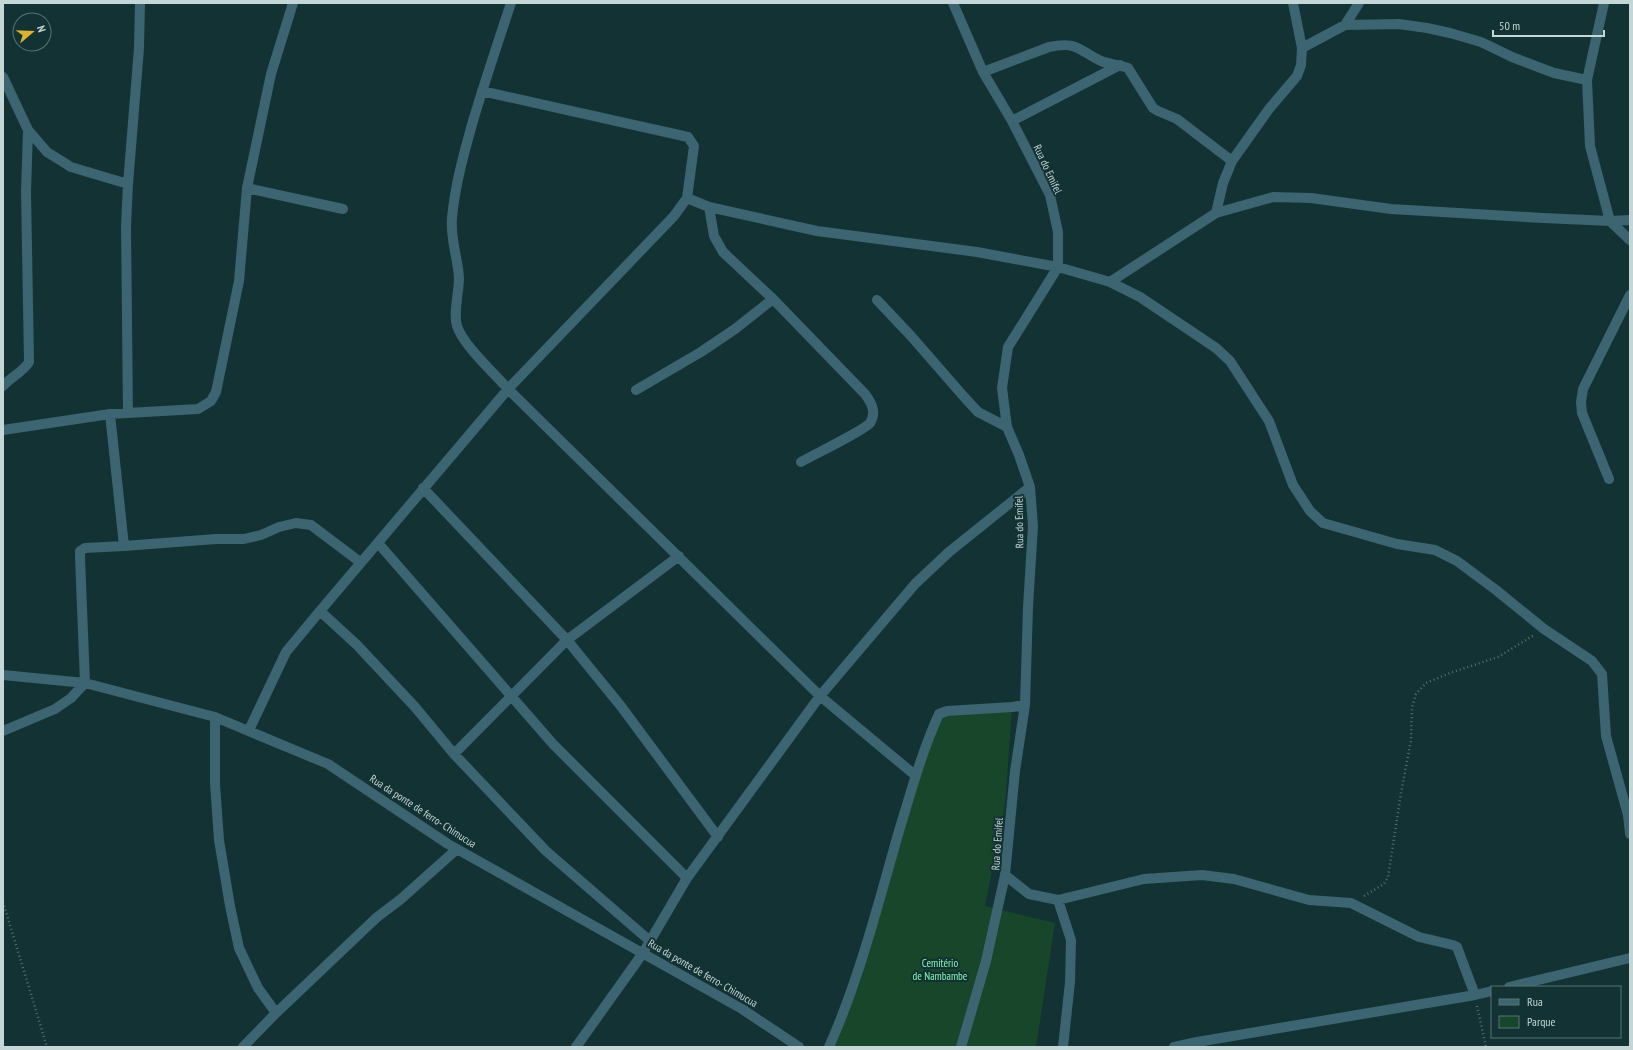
<svg xmlns="http://www.w3.org/2000/svg" width="1633" height="1050" viewBox="0 0 1633 1050" font-family="'PT Sans Narrow',sans-serif">
<style>
.green{fill:#17462b}
.lines{fill:none;stroke-linecap:round;stroke-linejoin:round}
.path{stroke:#577172;stroke-width:2.5;stroke-dasharray:1 3;stroke-linecap:butt}
.minor{stroke:#3c6471;stroke-width:10}
.labels{text-anchor:middle;dominant-baseline:central;stroke-width:4;stroke-linejoin:round;paint-order:stroke}
.street-label{font-size:11px;fill:#c5d6d6;stroke:#133233}
.park-label{font-size:11px;fill:#87f5b1;stroke:#133233}
</style>
<rect width="100%" height="100%" fill="#133233"/>
<!-- green -->
<path class="green" d="M1012,707L1005,806L985,906L1055,923L1036,1047H829L939,714Z"/>
<g class="lines">
<!-- path -->
<path class="path" d="M1364,896L1384,884L1388,877L1401,793L1411,740L1412,708L1416,694L1426,683L1450,673L1498,657L1534,635
M3,902L47,1047
M1477,1006L1486,1047"/>
<!-- minor -->
<path class="minor" d="M511,3C498,42 485,81 473,121C464,153 455,185 452,218C450,239 458,258 459,278C459,292 453,314 457,326C463,345 494,373 508,389L820,696L916,776
M953,3L983,72L1012,121L1050,195L1058,232V267L1008,347L1002,388L1007,427L1019,455L1030,487L1033,526L1028,607L1025,705L1015,771L1005,875L1029,894L1058,900L1071,940L1070,982L1063,1047
M1604,3L1587,80L1590,146L1610,221L1630,240
M1345,25L1359,3
M1302,48L1345,25L1399,24L1427,28L1450,33L1481,42L1512,57L1554,73L1587,80
M983,72L1049,47C1078,41 1078,50 1101,61C1109,64 1119,65 1128,68L1153,108L1158,111L1177,119L1232,161
M3,77L28,130L47,152L71,167L128,184
M1012,121L1120,65
M247,188L343,209
M687,198L709,207L817,231L977,252L1058,267L1110,282L1140,297L1216,348L1230,361L1269,421L1293,485L1310,511L1323,523L1397,544L1435,550L1457,561L1496,590L1544,629L1592,661L1602,674L1606,736L1628,815L1630,834
M709,207L714,236L723,252L773,299L865,394C871,402 877,412 870,423C865,430 813,455 801,462
M1216,213L1223,183L1232,161L1269,109L1297,76L1301,65L1302,48L1293,3
M1110,282L1216,213L1273,197L1311,198L1391,209L1543,218L1610,221L1630,220
M877,300L911,336L965,398L978,412L1007,427
M3,386C11,377 23,372 29,362L26,191L28,130
M636,390L701,352L735,329L773,299
M128,413L126,226L128,184L139,48L140,3
M110,414L124,546
M3,430L110,414L198,409L211,401L216,392L239,281L247,188L271,74L293,3
M1609,479L1582,413L1581,402L1583,389L1630,295
M423,488L567,640L620,705L718,837
M378,543L553,744L687,878
M320,611L357,645L415,707L454,754L546,851L650,941
M3,675L85,683L215,717L328,764L448,844L742,1009L799,1047
M215,717V784L219,840L230,906L239,948L258,988L276,1013
M249,730L286,652L320,611L508,389L674,216L687,198L694,146L688,137L482,91
M3,731L55,709L71,698L85,683L80,557V551L85,548L124,546L216,539H244L261,535L279,527L296,523L311,525L360,562
M454,754L567,640L679,556
M1058,900L1144,879L1202,875L1234,879L1309,900L1351,903L1419,937L1453,945L1457,947L1475,995
M1509,987L1630,958
M243,1047L276,1013L376,918L401,899L457,849
M576,1047L643,953L687,878L820,696L915,584L949,552L1030,487
M829,1047C860,977 878,904 899,831C911,792 922,751 939,714L947,711L1012,707L1025,705
M961,1047L986,961L1005,875
M1174,1047L1197,1042L1475,995L1492,991"/>
</g>
<g class="labels">
<!-- street labels -->
<g class="street-label">
<text transform="translate(1048 169) rotate(65)">Rua do Emifel</text>
<text transform="translate(1019 522) rotate(-91)">Rua do Emifel</text>
<text transform="translate(423 811) rotate(33)">Rua da ponte de ferro- Chimucua</text>
<text transform="translate(997 844) rotate(-86)">Rua do Emifel</text>
<text transform="translate(703 973) rotate(30)">Rua da ponte de ferro- Chimucua</text>
</g>
<!-- park labels -->
<g class="park-label">
<text x="940" y="963">Cemitério<tspan x="940" dy="13">de Nambambe</tspan></text>
</g>
</g>
<!-- border -->
<rect width="1633" height="1050" fill="none" stroke="#c5d6d6" stroke-width="8"/>
<!-- legend -->
<rect x="1491" y="986" width="130" height="52" fill="#133233" stroke="#5a7474"/>
<rect x="1499" y="999" width="20" height="6" fill="#3c6471" stroke="#5a7474"/>
<text x="1527" y="1006" font-size="12" fill="#c5d6d6">Rua</text>
<rect x="1499" y="1016" width="20" height="12" fill="#17462b" stroke="#5a7474"/>
<text x="1527" y="1026" font-size="12" fill="#c5d6d6">Parque</text>
<!-- north arrow -->
<g transform="translate(32 32) rotate(71)"><circle r="19" fill="#133233" stroke="#5a7474"/>
<path d="M0-3L7 15L0 10L-7 15Z" fill="#dcb233"/>
<text y="-6" font-size="11" font-weight="bold" text-anchor="middle" fill="#c5d6d6">N</text>
</g>
<!-- scale -->
<path d="M1493 30v6h111v-6" fill="none" stroke="#c5d6d6" stroke-width="2"/>
<text x="1499" y="30" font-size="12" fill="#c5d6d6" stroke="#133233" stroke-width="3" paint-order="stroke">50 m</text>
</svg>
